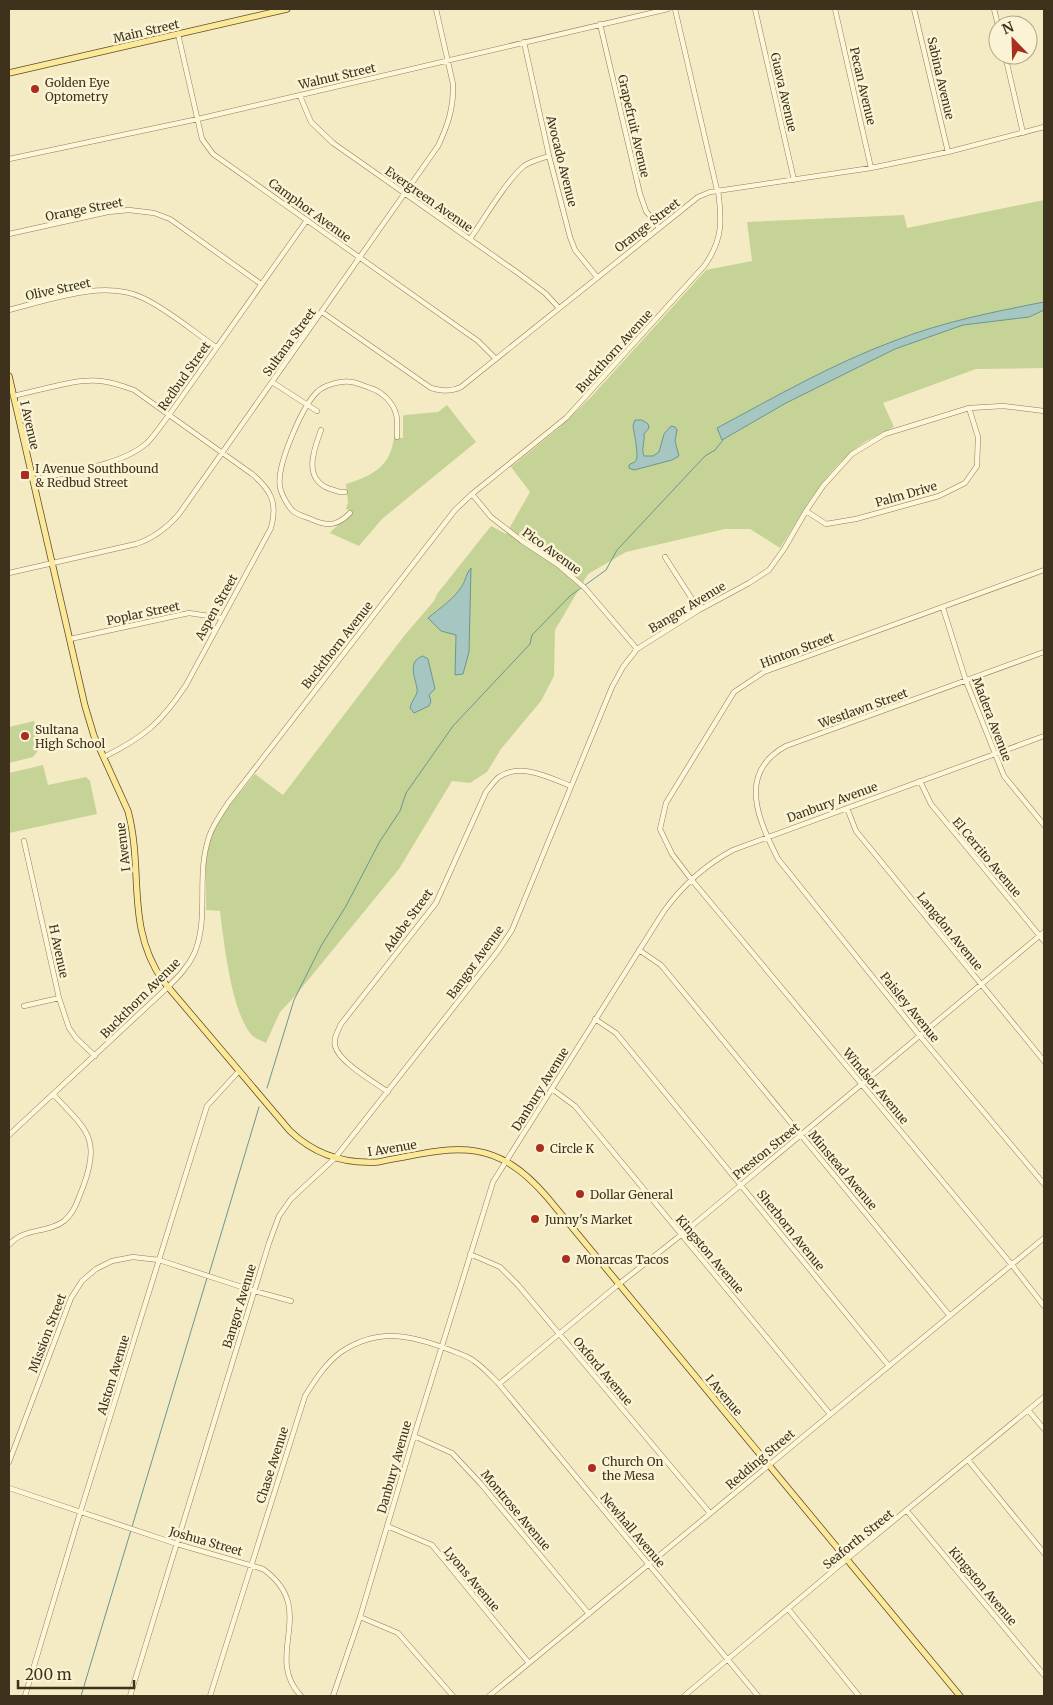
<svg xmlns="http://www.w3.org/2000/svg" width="1053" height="1705" viewBox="0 0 1053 1705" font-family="Merriweather,serif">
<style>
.green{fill:#c5d496}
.water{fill:#a6c6c1;stroke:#6b9691}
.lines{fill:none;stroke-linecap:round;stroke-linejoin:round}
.stream{stroke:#6b9691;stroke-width:1}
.minor-casing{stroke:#917d57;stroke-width:5.5}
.major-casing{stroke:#5f4a2c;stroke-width:7}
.minor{stroke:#fdf6d9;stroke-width:4.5}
.major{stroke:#fbe898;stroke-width:5.5}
.poi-dot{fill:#a82f1f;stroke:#faf4d5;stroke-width:2}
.labels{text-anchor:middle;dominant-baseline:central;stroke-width:5;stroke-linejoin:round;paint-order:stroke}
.street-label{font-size:12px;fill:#3f321d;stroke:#faf4d5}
.poi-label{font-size:12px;fill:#3f321d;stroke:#faf4d5;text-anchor:start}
</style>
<rect width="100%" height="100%" fill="#f4ebc4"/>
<!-- green -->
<path class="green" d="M1044,200V368L976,369L883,403L894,427C885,432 875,436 866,441C827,466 804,510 780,548L750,529H725L626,552L588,574L555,630L554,676L541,701L501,749L487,772L470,783L452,781L399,869L295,996L280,1012L266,1043C261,1040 253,1038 250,1033C231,1008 224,943 220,911L206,910C207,893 204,863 208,848C215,819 237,797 255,774L283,795L404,636L434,601L437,594L491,526L506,534L530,492L511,467L559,428L591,397L706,270L752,261L747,222L904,215L907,228Z
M447,405L476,442L382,519L359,546L330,533C337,524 346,521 352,511L346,509L348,502L346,484C372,476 390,467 394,438H403V416L405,415L438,412Z
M34,721L41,747L33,757L9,763V727Z
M43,765L48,785L86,777L90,781L97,814L9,833V773Z"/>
<!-- water -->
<path class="water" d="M1044,302V310L1029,317L963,325L895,349L786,403L722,440L717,428C775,397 832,364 894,341C942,322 993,312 1044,302Z
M635,420H642L648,424L649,428L644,434C645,442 641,449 644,456H653L659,452L664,434L671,426L675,427L677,430L675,441L679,456L672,460L634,470L629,468V465C631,463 635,463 636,460C639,457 634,432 633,426Z
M471,568L469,652L463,674L455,675L456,635L441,631L428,618C440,608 454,599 462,586C466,580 466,573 471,568Z
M423,656L428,659L435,689L429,695L431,701L429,706L414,713L410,708C411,702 415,698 417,693C419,684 404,662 423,656Z"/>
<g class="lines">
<!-- stream -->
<path class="stream" d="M267,1088L294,1000L321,946L346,906L380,841L400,811L406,793L453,726L530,644L532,635L570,596L606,570L617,550L705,456L715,450L723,440
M209,1274L259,1107
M81,1696L207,1278"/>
<!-- minor casing -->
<g class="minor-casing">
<path id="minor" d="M675,9L717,190
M755,9L794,180
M835,9L871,168
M914,9L948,152
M994,9L998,25
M600,24L640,194L646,211L659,228
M178,34L202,139L213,154L478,341L496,359
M524,42L549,156L570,237L575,250L597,277
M1005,55L1023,133
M300,96L311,122L333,143L518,273L545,293L559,308
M9,159L198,119L668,9
M9,234L108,212L129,210L154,213L170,219L261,284
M470,239C484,219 506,181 524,166C531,161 541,159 549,156
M9,310C49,300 104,279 143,298C167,309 194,332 216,347
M322,312L431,388C442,391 451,392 461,387L698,197L710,192L871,168L948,152L1044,127
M272,382L317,411
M13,396C38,391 76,378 101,381C112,382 123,386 134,390L252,474C271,490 278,503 271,528L186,685C161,723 144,737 104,757
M321,430C314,449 302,479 330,489C335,490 339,493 345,492
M33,480C67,472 121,466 147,443C155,435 162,424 169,415L307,220
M472,494L491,517L522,541L557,564L584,587L637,649
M806,511L826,524L856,519L939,496L965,483L977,466L978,437L969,408
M350,513C338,525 329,527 313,520C307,517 296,515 292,510C287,505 281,493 280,487C276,466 302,407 317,392C324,385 342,380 352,382C358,383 364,386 370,388C381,391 393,402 396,414C398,420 397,430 397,437
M665,557L699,610
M1044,570L764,672L734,692L666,803L660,829L672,854L691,879L1012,1265L1044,1306
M9,573L136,544C154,538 167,528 179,514L438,146C448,125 454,107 453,84L436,9
M943,608L966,681L1004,776L1044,825
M70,639L189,613L222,618
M1044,652L786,746C736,773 759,821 778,859L920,1036L1044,1184
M920,781L931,804L1044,941
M847,808L856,831L1044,1061
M24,841L59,998L69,1028L76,1038L95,1056
M639,950L661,965L950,1316
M24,1006L59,998
M595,1019L616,1033L889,1366
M552,1089L575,1106L830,1414
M388,1092C374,1082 339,1062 335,1046C333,1038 338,1031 341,1024L436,903L486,792C490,787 494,781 499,777C521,762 550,778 571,786
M9,1135L168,987C178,977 188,967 194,954C209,920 197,880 207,844C210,829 220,816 228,803L455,510L472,494L566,418L705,265C723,239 722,220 718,190
M9,1245C24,1227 47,1234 64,1221C75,1212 78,1199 83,1187C102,1137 85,1129 53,1094
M470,1254L500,1267L518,1285L710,1513
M499,1384L619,1284L681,1235L1044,932
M1028,1410L1044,1429
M414,1436L452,1453L481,1484L589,1614
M968,1460L1044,1553
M9,1462L71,1298L82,1281L96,1269L112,1261L133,1257L159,1260L254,1291L291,1301
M9,1488L177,1544L263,1569C320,1610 262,1655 301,1696
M907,1511L1044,1675
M387,1526L432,1545L529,1663
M789,1610L859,1696
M360,1617L398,1633L453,1696
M25,1696L80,1513L207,1106L239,1071
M130,1696L269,1243L279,1216L291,1199L335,1158L498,951L512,930L612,687L623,667L637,649L699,610L749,583L769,570L784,549L806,511L823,486L852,454L885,434L969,408L1003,406L1044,411
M210,1696L305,1396C315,1380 326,1363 341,1352C378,1327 411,1335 450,1350C457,1353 468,1356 474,1361C483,1367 491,1376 499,1384L758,1696
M333,1696L360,1617L414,1436L493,1182L664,911C683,885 705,865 733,850L1044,736
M489,1696L1044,1238
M684,1696L847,1559L1044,1397"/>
</g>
<!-- major casing -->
<g class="major-casing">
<path id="major" d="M9,73L287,9
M9,376L85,706L94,736L128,811C144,871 125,926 163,981L290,1131C314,1154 345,1164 378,1162C452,1148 492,1133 547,1197L960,1696"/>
</g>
<!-- minor -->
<use href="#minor" class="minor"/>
<!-- major -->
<use href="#major" class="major"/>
</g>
<!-- markers -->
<g class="poi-dot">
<circle cx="35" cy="89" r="5"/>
<rect x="20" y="470" width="10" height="10" rx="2.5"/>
<circle cx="25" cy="736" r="5"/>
<circle cx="540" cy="1148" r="5"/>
<circle cx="580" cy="1194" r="5"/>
<circle cx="535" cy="1219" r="5"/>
<circle cx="566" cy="1259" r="5"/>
<circle cx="592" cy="1468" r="5"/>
</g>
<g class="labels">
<!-- street labels -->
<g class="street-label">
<text transform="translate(146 31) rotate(-13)">Main Street</text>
<text transform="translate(337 76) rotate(-13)">Walnut Street</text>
<text transform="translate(941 78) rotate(77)">Sabina Avenue</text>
<text transform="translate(863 86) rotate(77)">Pecan Avenue</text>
<text transform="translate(784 92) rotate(77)">Guava Avenue</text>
<text transform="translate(634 126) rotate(77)">Grapefruit Avenue</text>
<text transform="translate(562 161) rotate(76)">Avocado Avenue</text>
<text transform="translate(429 199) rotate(35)">Evergreen Avenue</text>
<text transform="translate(84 209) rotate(-11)">Orange Street</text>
<text transform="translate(310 210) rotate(36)">Camphor Avenue</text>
<text transform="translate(647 225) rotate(-38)">Orange Street</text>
<text transform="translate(58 289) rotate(-12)">Olive Street</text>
<text transform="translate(289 342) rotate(-54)">Sultana Street</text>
<text transform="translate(614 351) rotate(-48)">Buckthorn Avenue</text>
<text transform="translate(184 376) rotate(-55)">Redbud Street</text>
<text transform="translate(30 425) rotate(77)">I Avenue</text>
<text transform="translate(906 494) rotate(-16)">Palm Drive</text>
<text transform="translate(552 551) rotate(36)">Pico Avenue</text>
<text transform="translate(216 607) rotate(-61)">Aspen Street</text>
<text transform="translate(687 607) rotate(-31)">Bangor Avenue</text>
<text transform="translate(143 613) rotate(-12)">Poplar Street</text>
<text transform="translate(337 645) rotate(-52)">Buckthorn Avenue</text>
<text transform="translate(797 650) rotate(-21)">Hinton Street</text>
<text transform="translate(863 708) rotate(-20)">Westlawn Street</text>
<text transform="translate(992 719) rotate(69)">Madera Avenue</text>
<text transform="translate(832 802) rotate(-20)">Danbury Avenue</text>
<text transform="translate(123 847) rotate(-97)">I Avenue</text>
<text transform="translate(987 857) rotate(50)">El Cerrito Avenue</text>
<text transform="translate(408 920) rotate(-54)">Adobe Street</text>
<text transform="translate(950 931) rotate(51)">Langdon Avenue</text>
<text transform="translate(59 951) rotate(78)">H Avenue</text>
<text transform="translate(475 962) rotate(-54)">Bangor Avenue</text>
<text transform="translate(140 998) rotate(-45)">Buckthorn Avenue</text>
<text transform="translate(910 1007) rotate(51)">Paisley Avenue</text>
<text transform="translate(876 1086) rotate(50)">Windsor Avenue</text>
<text transform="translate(540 1089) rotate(-58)">Danbury Avenue</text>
<text transform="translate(392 1148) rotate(-9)">I Avenue</text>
<text transform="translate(766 1151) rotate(-39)">Preston Street</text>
<text transform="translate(843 1170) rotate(50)">Minstead Avenue</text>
<text transform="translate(791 1230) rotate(51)">Sherborn Avenue</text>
<text transform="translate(710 1254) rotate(50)">Kingston Avenue</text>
<text transform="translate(239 1306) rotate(-73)">Bangor Avenue</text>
<text transform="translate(47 1333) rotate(-69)">Mission Street</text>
<text transform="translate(603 1371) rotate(50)">Oxford Avenue</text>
<text transform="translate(113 1375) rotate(-73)">Alston Avenue</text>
<text transform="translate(724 1395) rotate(50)">I Avenue</text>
<text transform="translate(760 1459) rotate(-40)">Redding Street</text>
<text transform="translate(272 1465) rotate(-72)">Chase Avenue</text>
<text transform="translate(394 1467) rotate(-74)">Danbury Avenue</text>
<text transform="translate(516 1510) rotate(50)">Montrose Avenue</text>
<text transform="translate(633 1530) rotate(50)">Newhall Avenue</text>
<text transform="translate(858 1539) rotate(-39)">Seaforth Street</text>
<text transform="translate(206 1541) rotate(16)">Joshua Street</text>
<text transform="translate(472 1579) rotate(50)">Lyons Avenue</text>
<text transform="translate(983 1586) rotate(50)">Kingston Avenue</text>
</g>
<!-- poi labels -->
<g class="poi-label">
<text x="45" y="82">Golden Eye<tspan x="45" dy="14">Optometry</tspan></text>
<text x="35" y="468">I Avenue Southbound<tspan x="35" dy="14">&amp; Redbud Street</tspan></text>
<text x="35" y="729">Sultana<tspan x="35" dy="14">High School</tspan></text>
<text x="550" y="1148">Circle K</text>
<text x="590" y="1194">Dollar General</text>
<text x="545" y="1219">Junny's Market</text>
<text x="576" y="1259">Monarcas Tacos</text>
<text x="602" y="1461">Church On<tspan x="602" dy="14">the Mesa</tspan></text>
</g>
</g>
<!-- border -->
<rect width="1053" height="1705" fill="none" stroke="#3f321d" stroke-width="20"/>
<!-- north arrow -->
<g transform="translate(1013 40) rotate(337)"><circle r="24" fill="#faf4d5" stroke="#afa68b"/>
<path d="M0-4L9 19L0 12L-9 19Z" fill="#a82f1f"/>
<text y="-8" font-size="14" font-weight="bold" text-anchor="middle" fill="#3f321d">N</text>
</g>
<!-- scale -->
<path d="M18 1680v8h116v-8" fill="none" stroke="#3f321d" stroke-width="2.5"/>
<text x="25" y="1680" font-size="15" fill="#3f321d" stroke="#faf4d5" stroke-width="4" paint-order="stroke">200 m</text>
</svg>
